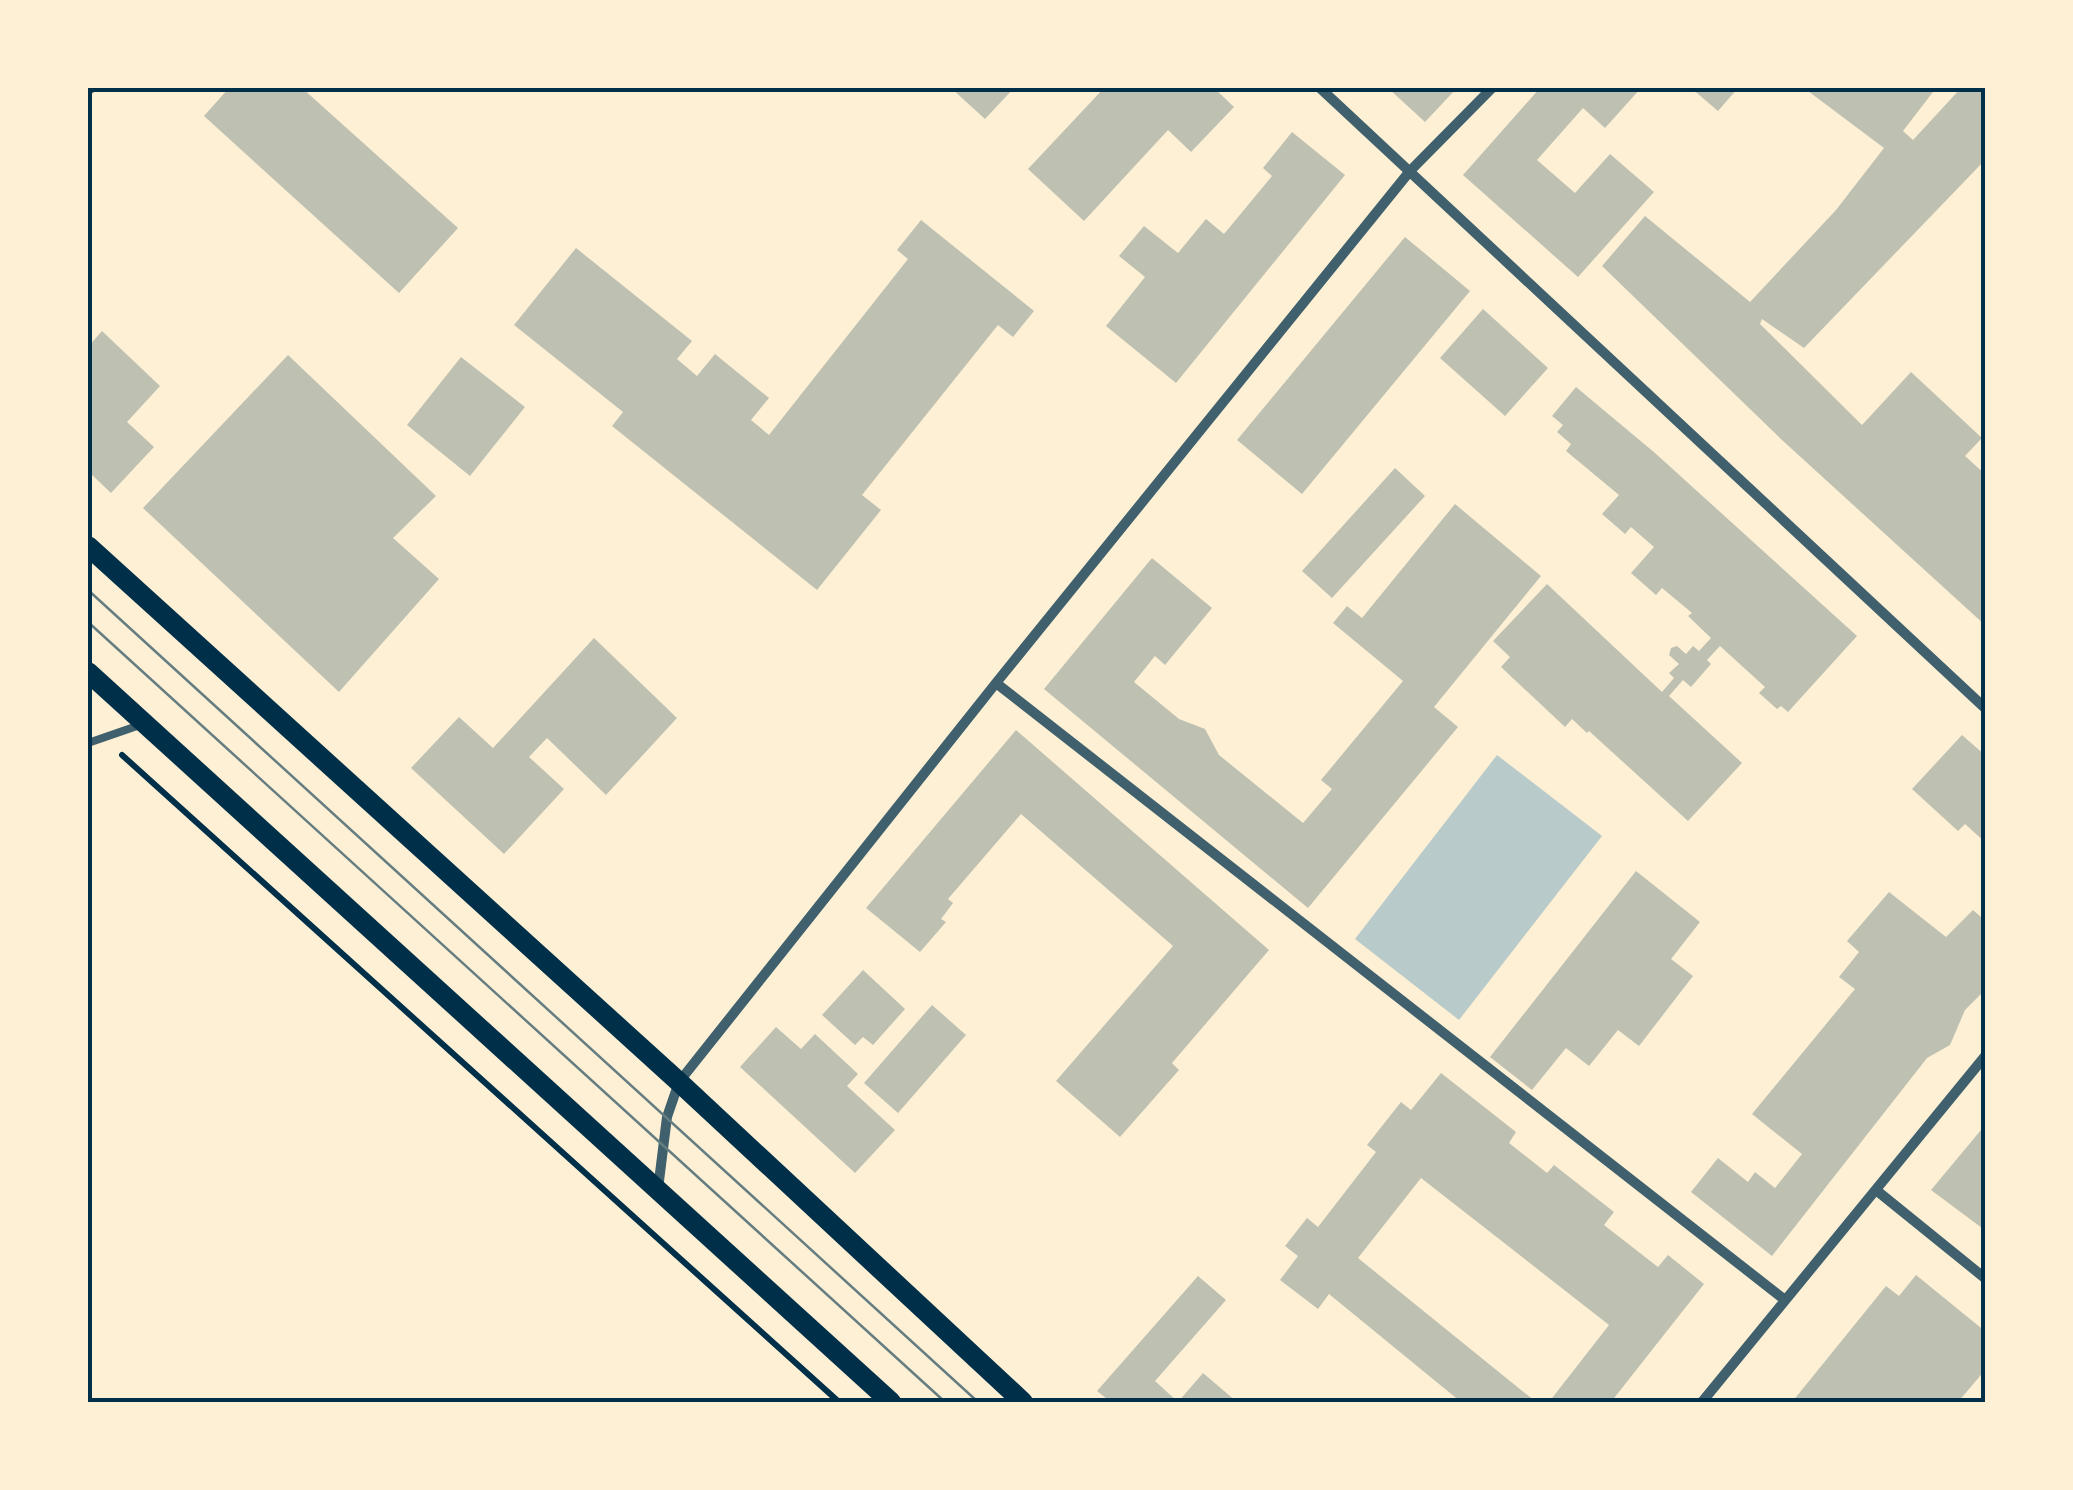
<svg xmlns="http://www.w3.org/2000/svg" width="2073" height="1490" viewBox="0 0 2073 1490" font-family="'DM Sans',sans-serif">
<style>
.green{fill:#b9caca}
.building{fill:#bec0b2}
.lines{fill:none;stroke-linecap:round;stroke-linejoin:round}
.path{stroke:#003049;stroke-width:6}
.service{stroke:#3f606c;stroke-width:8}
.minor{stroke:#3f606c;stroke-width:10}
.secondary{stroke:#003049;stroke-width:20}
.tram{stroke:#657d81;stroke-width:2.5}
.neatline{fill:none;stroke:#003049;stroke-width:4}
</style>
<rect width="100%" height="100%" fill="#fdf0d5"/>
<!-- green -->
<path class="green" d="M1497,755L1602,836L1459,1020L1355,939Z"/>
<!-- building -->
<path class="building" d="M229,88H302L458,228L399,293L204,116Z
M951,88H1014L985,119Z
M1104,88H1214L1234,107L1191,152L1168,130L1084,221L1028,169Z
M1388,88H1457L1425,122Z
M1540,88H1641L1605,128L1583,108L1537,160L1575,193L1610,154L1654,192L1578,277L1463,175Z
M1691,88H1738L1718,111Z
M1804,88H1936L1903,131L1913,140L1961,88H1986V159L1804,348L1762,319L1760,324L1862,425L1911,372L1982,438L1965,456L1986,475V626L1782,440L1602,266L1645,216L1750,302L1836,210L1884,148Z
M1292,132L1345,175L1176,383L1106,326L1145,277L1119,256L1144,226L1178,253L1206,219L1224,234L1272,176L1263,168Z
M921,220L1034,311L1013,337L998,325L862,495L881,510L817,590L612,426L623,412L514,325L576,248L692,341L677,359L697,376L715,354L769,398L751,420L769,435L908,259L897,250Z
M1405,237L1470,291L1302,494L1237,440Z
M1483,309L1548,368L1505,416L1440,358Z
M102,331L160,386L127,422L154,447L111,493L88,471V347Z
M288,355L436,496L393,538L439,579L339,692L143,508Z
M461,357L525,407L470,476L407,425Z
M1576,387L1655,453L1857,636L1788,712L1781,706L1777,709L1759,693L1765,687L1720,646L1707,660L1711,664L1691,687L1683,680L1669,696L1742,763L1688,821L1589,731L1587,733L1572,719L1565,727L1501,667L1510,657L1493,641L1547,584L1662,692L1674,678L1669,673L1679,664L1669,655L1671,648L1677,646L1686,654L1693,646L1699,651L1711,638L1688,616L1692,613L1662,588L1656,595L1631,573L1654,547L1631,527L1625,534L1602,514L1619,495L1566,451L1571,444L1557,432L1563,425L1552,416Z
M1395,468L1425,496L1332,598L1302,571Z
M1455,504L1541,576L1434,707L1458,727L1308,908L1044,689L1152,558L1212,608L1165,665L1155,656L1134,682L1179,719L1205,729L1219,755L1303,823L1332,789L1321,780L1403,681L1333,623L1347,606L1362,618Z
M594,638L677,718L606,795L547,738L529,757L564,789L504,854L411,768L459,717L493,748Z
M1016,730L1269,950L1172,1063L1179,1070L1120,1137L1056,1081L1173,946L1021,814L948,899L953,903L941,919L946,922L920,952L866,908Z
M1962,735L1986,756V843L1965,824L1958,831L1912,789Z
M1636,871L1700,922L1671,959L1693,976L1639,1046L1618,1030L1589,1066L1566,1048L1532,1090L1490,1057Z
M1889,892L1946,937L1973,910L1981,917L1986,912V989L1965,1010L1950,1045L1927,1058L1772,1256L1691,1192L1718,1158L1748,1182L1755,1172L1775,1188L1802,1154L1752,1114L1855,989L1839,977L1859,952L1847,941Z
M863,970L905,1009L873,1045L863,1037L855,1045L822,1015Z
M932,1005L966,1035L898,1113L864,1083Z
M776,1027L801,1049L815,1034L858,1074L847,1086L895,1130L855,1173L740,1067Z
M1441,1073L1516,1132L1509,1143L1547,1173L1554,1165L1614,1212L1604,1225L1658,1267L1668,1255L1704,1284L1611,1402H1549L1609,1325L1421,1178L1358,1258L1536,1402H1461L1329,1294L1318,1309L1280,1280L1298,1256L1285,1246L1307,1218L1318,1227L1376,1152L1367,1145L1401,1102L1411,1110Z
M1986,1124V1231L1931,1190Z
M1916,1275L1986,1332V1369L1958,1402H1792L1886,1286L1899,1296Z
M1198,1276L1226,1300L1155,1381L1178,1402L1203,1373L1237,1402H1111L1097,1391Z"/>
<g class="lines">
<!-- path -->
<path class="path" d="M122,755L839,1402"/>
<!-- service -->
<path class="service" d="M88,743L140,725"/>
<!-- minor -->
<path class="minor" d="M1320,88L1986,709
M88,90L91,88
M996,683L1785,1300
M658,1189L667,1117L679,1082L996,683L1410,171L1492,88
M1876,1190L1986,1279
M1702,1402L1986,1055"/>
<!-- secondary -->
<path class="secondary" d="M88,546L679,1082L1023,1402
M88,672L891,1402"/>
<!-- tram -->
<path class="tram" d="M88,590L978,1402
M88,622L945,1402"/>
</g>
<!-- border -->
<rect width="2073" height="1490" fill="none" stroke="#fdf0d5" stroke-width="180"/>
<rect x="90" y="90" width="1893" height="1310" class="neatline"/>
</svg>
